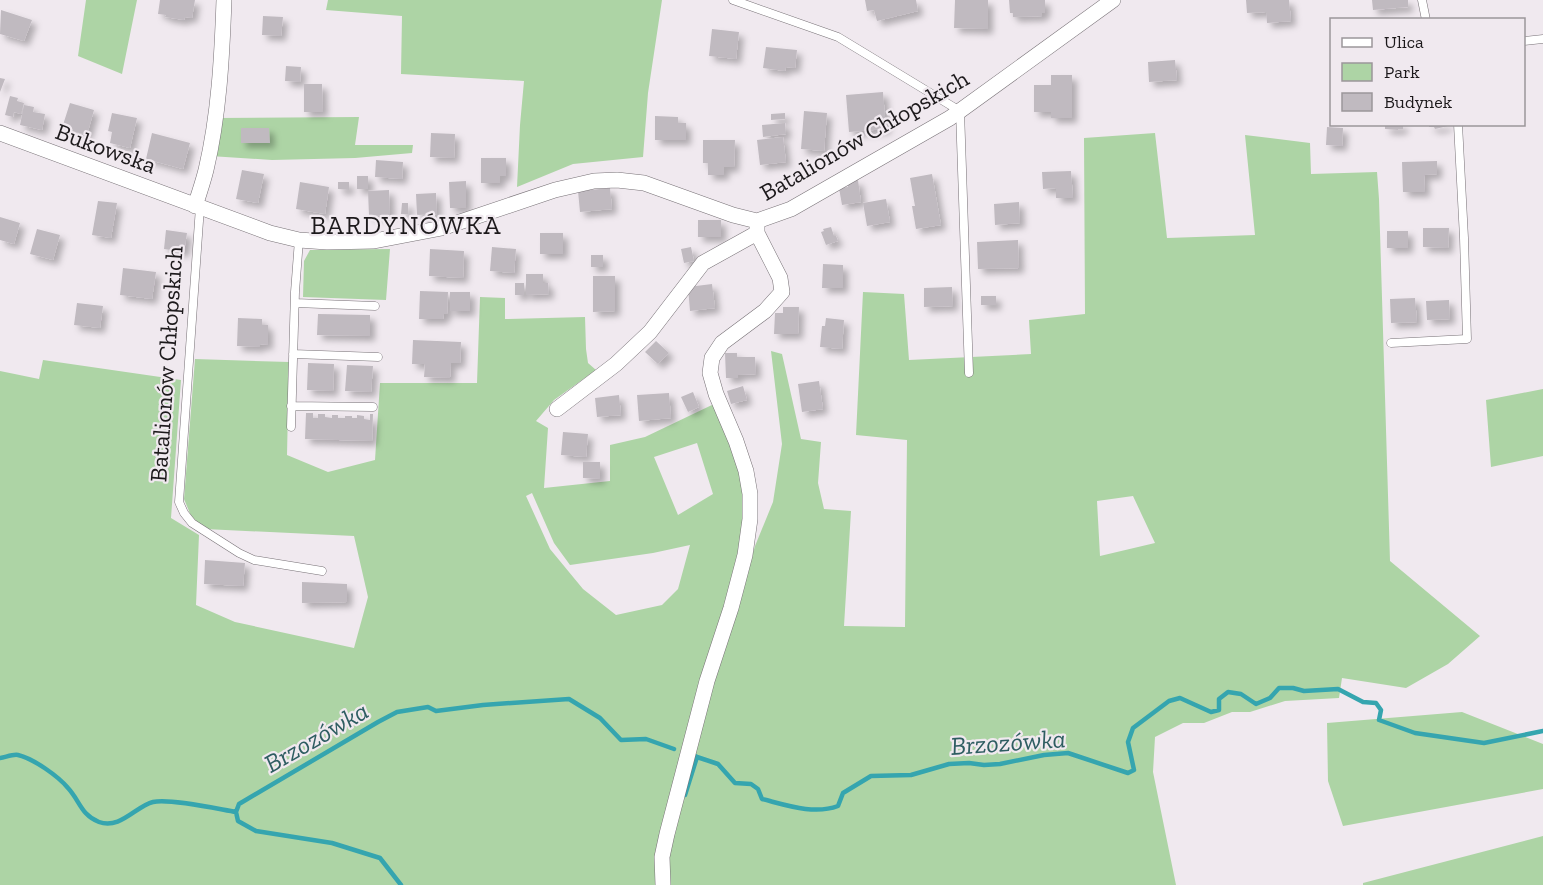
<svg xmlns="http://www.w3.org/2000/svg" width="1543" height="885" viewBox="0 0 1543 885" font-family="'Zilla Slab',serif">
<style>
.green{fill:#add4a5;fill-rule:evenodd}
.lines{fill:none;stroke-linecap:round;stroke-linejoin:round}
.stream{stroke:#35a5af;stroke-width:4.5}
.building{fill:#c0bac0;filter:url(#shadow)}
.service-casing{stroke:#777176;stroke-width:9}
.minor-casing{stroke:#777176;stroke-width:16}
.service{stroke:#fff;stroke-width:8}
.minor{stroke:#fff;stroke-width:15}
.labels{text-anchor:middle;dominant-baseline:central;stroke-width:4.5;stroke-linejoin:round;paint-order:stroke}
.street-label{font-size:24px;fill:#1c191b;stroke:#f0e9ef}
.neighbourhood-label{font-size:26px;letter-spacing:1.5px;fill:#1c191b;stroke:#f0e9ef}
.water-label{font-size:26px;font-style:italic;fill:#2e5d61;stroke:#f0e9ef}
</style>
<defs>
<filter id="shadow"><feDropShadow dx="5" dy="5" stdDeviation="3" flood-color="#0004"/></filter>
</defs>
<rect width="100%" height="100%" fill="#f0e9ef"/>
<!-- green -->
<path class="green" d="M86,0H137L122,74L78,56Z
M328,0H662L648,93L643,157L573,164L517,187L520,125L524,81L401,74L402,16L326,10Z
M359,117L355,145H413L412,153L355,158L272,160L210,156L217,118Z
M1155,133L1167,238L1255,235L1245,135L1310,143L1311,174L1377,172L1379,199L1390,561L1480,636L1448,664L1406,688L1342,678L1339,698L1285,701L1250,712H1232L1204,723H1183L1155,737L1153,772L1176,885H0V371L39,379L43,360L181,380L171,518L199,535L196,605L235,622L354,648L368,597L354,536L205,529L191,516L184,499L195,359L289,362L287,455L328,472L375,460L380,383H477L480,297L505,298V319L585,317L586,349L588,363L596,370L554,400L536,421L548,428L544,488L610,481V445L645,437L714,404L732,444L746,494L740,594L755,546L773,502L782,444L771,351L782,354L801,439L821,442L818,483L824,509L851,511L844,626L905,627L907,440L856,435L863,292L904,294L909,360L1031,354L1029,320L1085,314L1084,138ZM697,443L713,494L678,515L654,457ZM532,493L554,543L570,565L653,553L690,545L678,589L662,605L616,615L583,589L550,549L526,496ZM1133,496L1155,543L1100,556L1097,501Z
M390,249L386,300L303,297L304,261L310,250Z
M1543,389V456L1491,467L1486,400Z
M1462,712L1543,744V789L1343,826L1328,781L1327,723Z
M1543,836V885H1363V883Z"/>
<g class="lines">
<!-- stream -->
<path class="stream" d="M694,755L697,757L718,764L735,783L751,784L758,789L762,799C786,805 814,815 838,806L843,793L871,776L911,775L949,764L969,763L984,765L1000,764L1044,755L1068,753L1128,773L1134,770L1128,742L1133,728L1169,701L1180,698L1211,712L1219,710V699L1228,692L1241,694L1256,704L1270,698L1279,688H1293L1304,691L1338,689L1363,702L1376,703L1381,710L1379,720L1415,733L1484,743L1543,731
M0,758C6,757 13,754 18,755C34,759 58,776 68,788C80,801 81,815 99,822C120,830 136,806 153,802C169,798 218,809 236,812L239,804L378,722L397,712L428,707L436,711L483,705L569,699L600,718L621,740L646,739L674,749
M685,795L697,757
M236,812L238,821L256,831L332,843L380,858L401,885"/>
</g>
<!-- building -->
<path class="building" d="M160,0H195L192,18L185,17L184,20L165,17L166,15L158,14Z
M865,0H916L918,11L877,21L874,10L867,11Z
M955,0H988V29L954,28Z
M1009,0H1045V13H1042V16L1013,17V13H1010Z
M1246,0H1289L1291,21L1267,23L1266,12L1247,13Z
M1372,0H1408V7L1373,10Z
M1,10L32,20L24,41L0,34Z
M263,16L283,17L281,36L262,35Z
M712,29L739,32L736,59L709,56Z
M766,47L797,50L795,68L786,67L785,71L763,68Z
M1175,60L1177,80L1149,82L1148,62Z
M286,66L301,67L300,82L285,81Z
M1051,75H1072V118H1051V112H1034V85H1051Z
M0,78L5,79L0,92Z
M304,84H322L323,112H304Z
M883,92L886,129L849,132L846,95Z
M10,96L18,98L17,101L24,103L21,114L14,112L13,117L5,115Z
M70,103L94,110L87,135L62,128Z
M24,105L34,107L33,112L45,114L42,130L20,125Z
M804,111L827,113L824,151L801,149Z
M112,113L137,118L130,148L110,143L112,132L108,131Z
M785,113V119L771,120V114Z
M655,116L678,117V123H686V140H655Z
M785,123L786,134L763,137L762,125Z
M1385,124H1403V129H1398V130L1385,129Z
M1429,124H1448V126L1435,129L1434,127H1429Z
M1327,127L1343,128L1342,146L1326,145Z
M241,128H269L270,143H241Z
M152,133L190,143L183,169L146,159Z
M431,133L455,134L454,158L430,157Z
M783,137L786,162L760,165L757,140Z
M703,140H735L734,167H724V175H708V163H703Z
M481,158H506V176H500V183H481Z
M376,160L403,162L402,179L375,177Z
M1437,161V174L1424,175L1425,192H1403L1402,162Z
M242,170L264,174L258,203L236,199Z
M1071,171L1073,198H1056V188L1043,189L1042,172Z
M932,174L941,225L916,229L912,206H915L910,178Z
M357,176H368V189H357Z
M858,180L861,202L842,205L839,188L848,187L847,182Z
M466,181V208H450L449,182Z
M300,182L329,187L325,214L296,209Z
M338,182H349V190L338,189Z
M610,188L612,209L580,212L578,191Z
M389,190L390,215L369,216L368,191Z
M436,193L437,214L417,215L416,194Z
M886,199L890,222L867,226L863,203Z
M98,201L117,203L111,238L92,235Z
M1019,202L1020,223L995,225L994,204Z
M402,203H408V214H401Z
M0,217L20,223L14,244L0,240Z
M698,220H721V237H698Z
M831,227L834,236H836L838,241L826,245L821,232L824,231L823,229Z
M1423,228H1449L1448,248L1423,247Z
M37,229L60,235L53,260L30,254Z
M166,230L187,233L184,252L164,249Z
M1387,231H1408V248H1387Z
M540,233H563V254H540Z
M1018,240L1019,268L978,269L977,242Z
M492,247L516,249L514,273L490,271Z
M691,247L694,261L684,263L681,249Z
M430,249L464,251L463,278L429,276Z
M591,255H603V267H591Z
M823,264L843,265V288H822Z
M123,268L156,272L152,299L120,295Z
M526,274H543V283H548L549,294L526,295Z
M593,276H615V311L593,312Z
M515,283H524V295H515Z
M712,284L715,308L690,311L688,287Z
M952,287L953,306L924,307V288Z
M420,291L448,292L447,314H444L443,319H419Z
M450,292H470V311H450Z
M981,296H996V305H981Z
M1415,298L1417,322L1391,323L1390,299Z
M1449,300L1450,319L1427,320L1426,301Z
M77,303L103,306L100,328L74,325Z
M783,307H799L798,334H774L775,313H783Z
M318,314L370,315V336L317,335Z
M238,318L262,319V325H268V345L260,344V347L237,346Z
M826,318L844,320L842,349L820,347L822,326H825Z
M413,340L461,342L460,363H451L450,378L424,377L425,364H412Z
M656,341L669,353L658,364L645,352Z
M725,353H737V357H755L756,374L738,375V378H726Z
M308,363L334,364L333,391L307,390Z
M347,365L373,366L371,392L345,391Z
M819,381L823,409L802,412L798,384Z
M743,386L747,400L731,404L727,391Z
M693,392L699,407L688,412L681,397Z
M669,393L671,418L639,421L637,395Z
M619,395L621,415L597,417L595,398Z
M306,413H313V418H318V414H325V417L332,418V415H338V418H345V416H352V418H357V415L364,416V419L370,420V414H373L372,441L305,439Z
M563,432L588,434L586,457L561,455Z
M583,462H600V479L583,478Z
M205,560L245,563L243,586L204,584Z
M302,582L347,584V602L302,603Z"/>
<g class="lines">
<!-- service casing -->
<g class="service-casing">
<path id="service" d="M733,0L838,37L960,111L969,373
M1422,0L1426,20
M1524,41L1543,39
M200,207L179,502L184,513L192,523L239,553L254,560L322,571
M295,303L375,306
M1391,343L1467,339L1464,238L1458,124
M293,354L378,357
M291,406L373,407
M291,427L295,292L299,240"/>
</g>
<!-- minor casing -->
<g class="minor-casing">
<path id="minor" d="M0,133L270,233L299,240L327,242L374,241L442,228L555,190L594,181L617,180L644,183L733,215L757,221L791,209L950,118L1113,0
M195,206C199,194 203,182 206,170C219,115 222,57 224,0
M557,409L616,364L650,332L703,263L757,233
M663,885L662,857L667,834L707,681L731,608L745,555L750,519V494L746,471L736,441L716,394L710,373L712,358L722,343L765,311L782,292L780,278L757,233V221"/>
</g>
<!-- service -->
<use href="#service" class="service"/>
<!-- minor -->
<use href="#minor" class="minor"/>
</g>
<g class="labels">
<!-- street labels -->
<g class="street-label">
<text transform="translate(864 135) rotate(-30)">Batalionów Chłopskich</text>
<text transform="translate(106 148) rotate(20)">Bukowska</text>
<text transform="translate(166 364) rotate(-86)">Batalionów Chłopskich</text>
</g>
<!-- neighbourhood labels -->
<g class="neighbourhood-label">
<text x="406" y="225">BARDYNÓWKA</text>
</g>
<!-- water labels -->
<g class="water-label">
<text transform="translate(316 737) rotate(-30)">Brzozówka</text>
<text transform="translate(1008 742) rotate(-4)">Brzozówka</text>
</g>
</g>
<!-- legend -->
<rect x="1330" y="18" width="195" height="108" fill="#f0e9ef" stroke="#9b969a" stroke-width="1.5"/>
<rect x="1342" y="38" width="30" height="9" fill="#ffffff" stroke="#9b969a" stroke-width="1.5"/>
<text x="1384" y="48" font-size="18" fill="#1c191b">Ulica</text>
<rect x="1342" y="63" width="30" height="18" fill="#add4a5" stroke="#9b969a" stroke-width="1.5"/>
<text x="1384" y="78" font-size="18" fill="#1c191b">Park</text>
<rect x="1342" y="93" width="30" height="18" fill="#c0bac0" stroke="#9b969a" stroke-width="1.5"/>
<text x="1384" y="108" font-size="18" fill="#1c191b">Budynek</text>
</svg>
